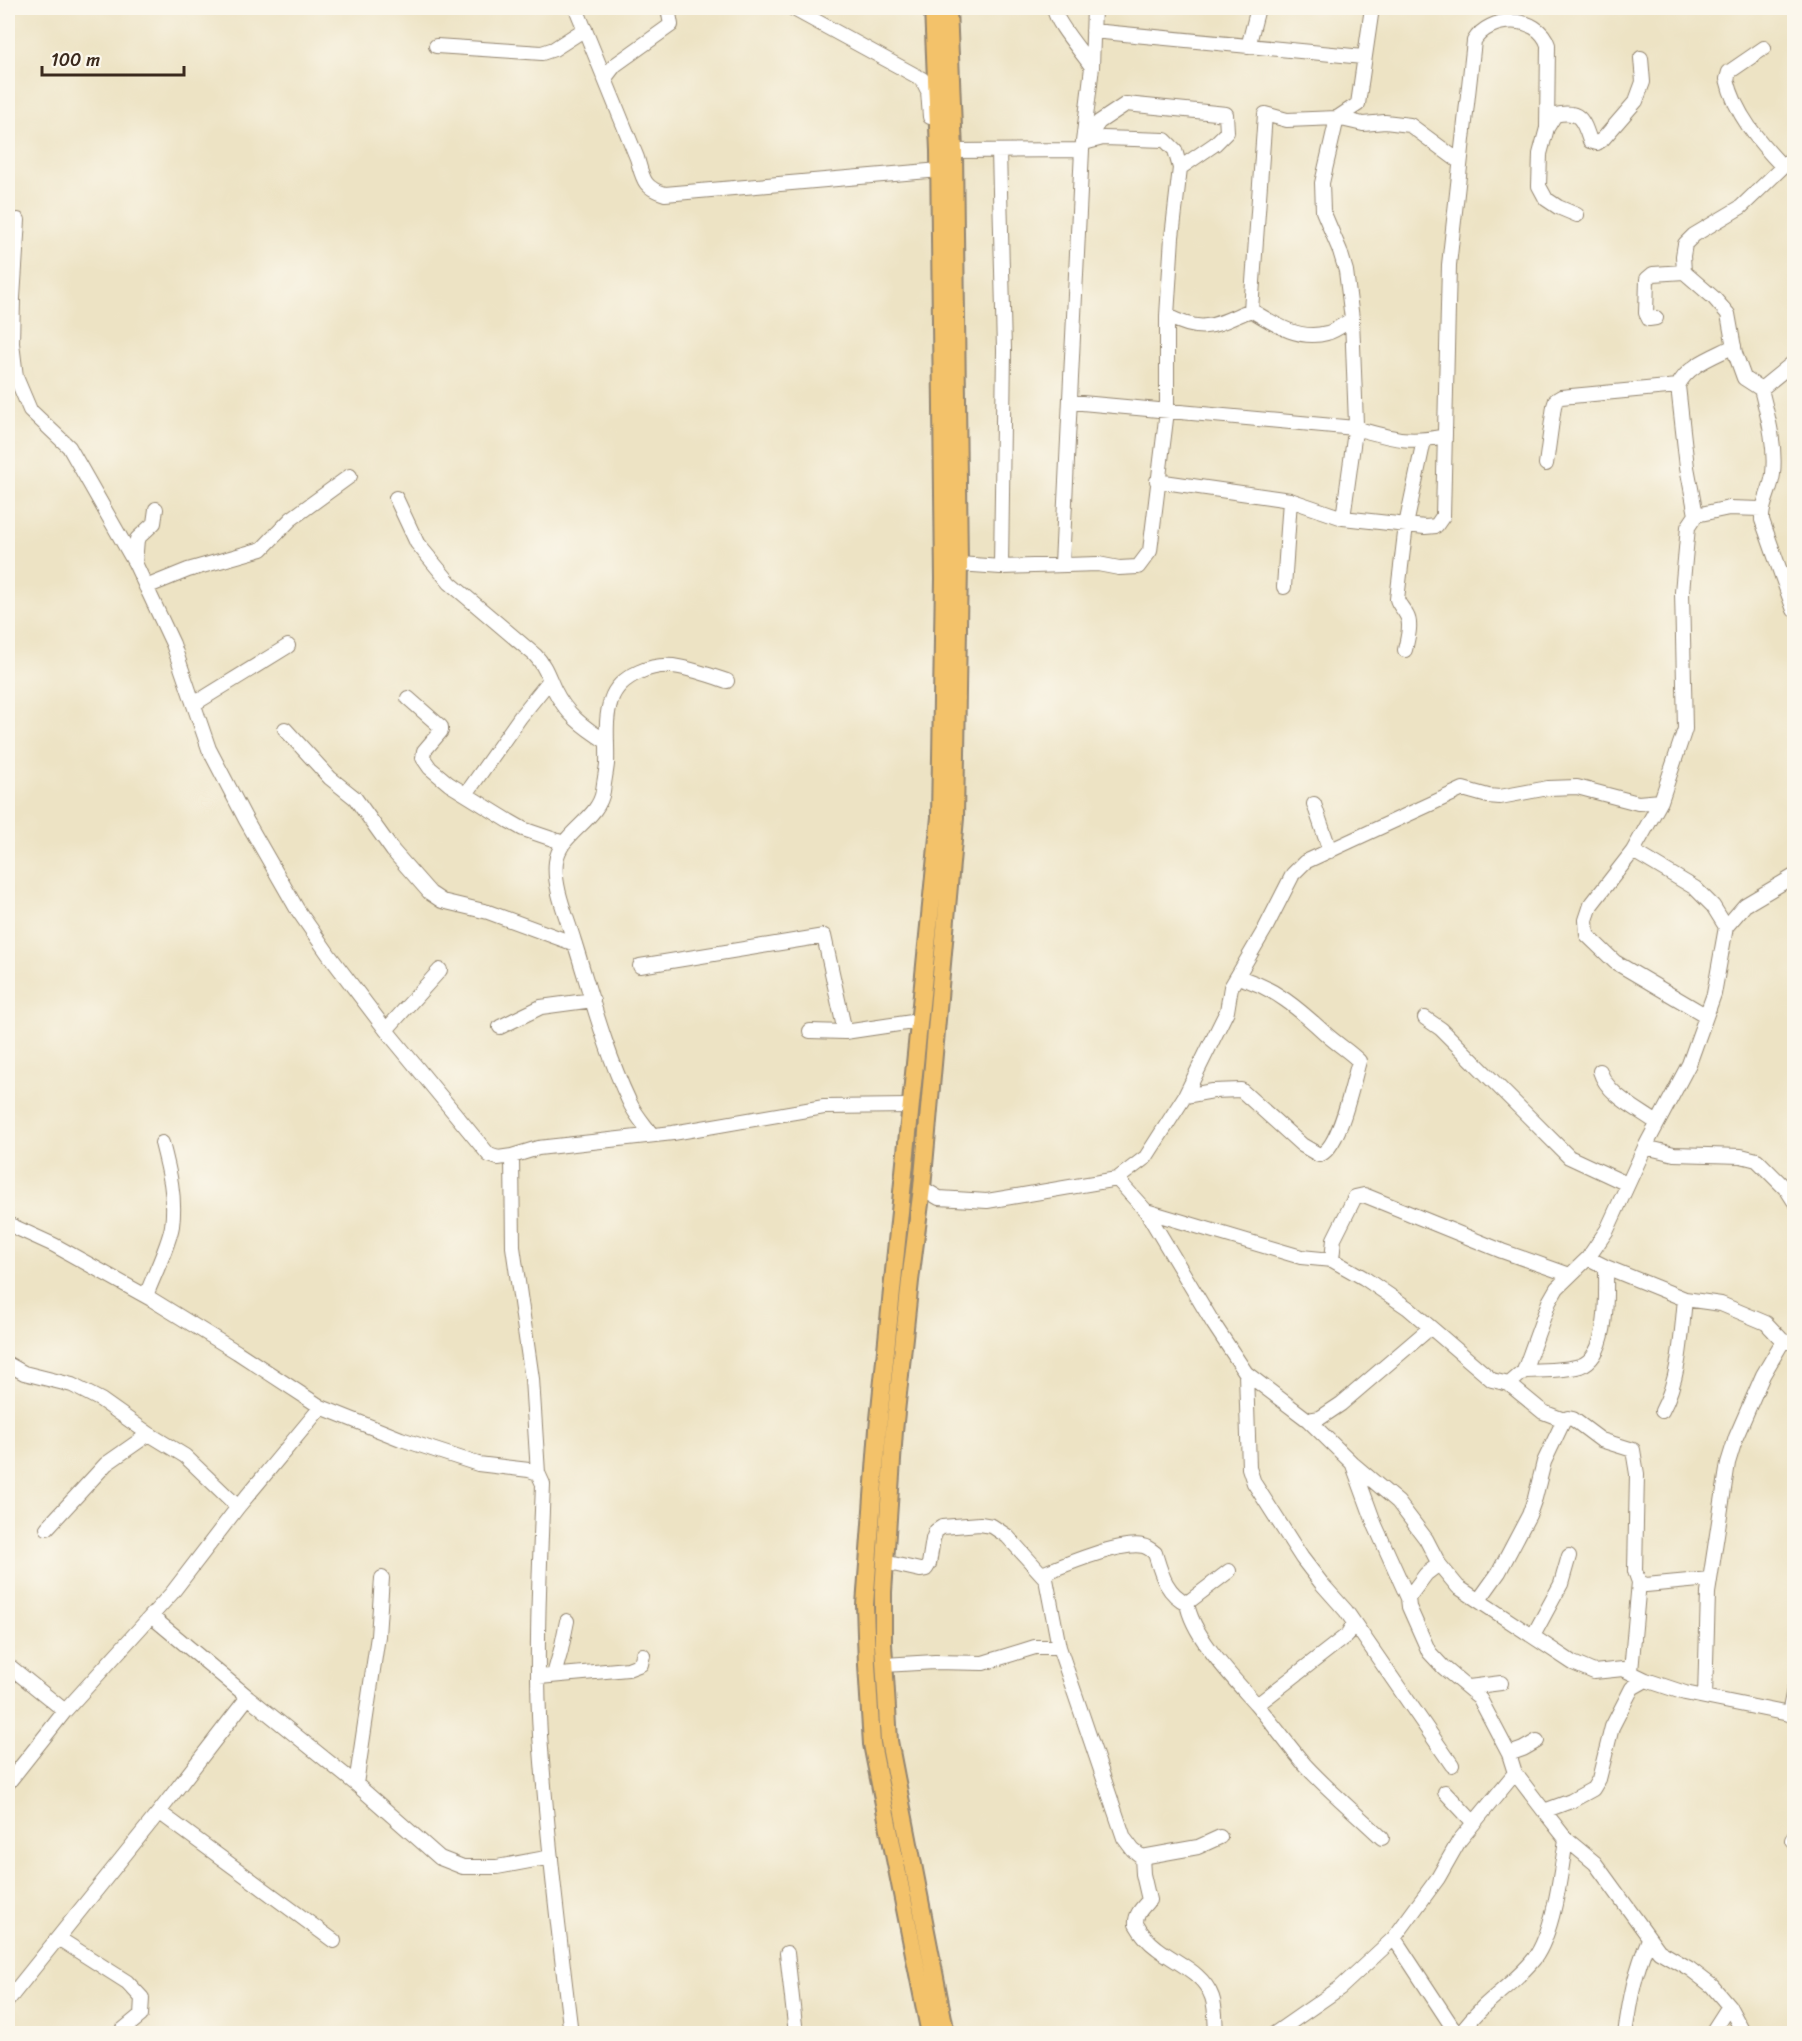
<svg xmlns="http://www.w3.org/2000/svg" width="1802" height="2041" viewBox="0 0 1802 2041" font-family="Sriracha,sans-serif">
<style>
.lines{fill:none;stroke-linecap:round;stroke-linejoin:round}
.minor-casing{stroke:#948671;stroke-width:16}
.major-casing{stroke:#948671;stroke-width:20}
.minor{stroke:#fff;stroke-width:14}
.major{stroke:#f3c26a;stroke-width:16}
</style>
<rect width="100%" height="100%" fill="#fbf7ec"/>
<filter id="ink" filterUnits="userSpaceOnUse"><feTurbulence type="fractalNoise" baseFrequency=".0167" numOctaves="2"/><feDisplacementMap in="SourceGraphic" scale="12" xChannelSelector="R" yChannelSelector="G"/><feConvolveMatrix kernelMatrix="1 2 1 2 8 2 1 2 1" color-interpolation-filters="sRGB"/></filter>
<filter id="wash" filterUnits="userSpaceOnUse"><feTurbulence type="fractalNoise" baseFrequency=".008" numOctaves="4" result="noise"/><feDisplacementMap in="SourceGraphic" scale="24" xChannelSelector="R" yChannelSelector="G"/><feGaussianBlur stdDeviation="1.35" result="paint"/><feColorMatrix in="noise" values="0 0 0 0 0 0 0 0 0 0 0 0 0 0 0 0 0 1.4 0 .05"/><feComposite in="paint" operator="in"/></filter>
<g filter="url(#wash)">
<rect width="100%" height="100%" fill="#ede3c4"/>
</g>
<g filter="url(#ink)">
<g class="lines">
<!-- minor casing -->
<g class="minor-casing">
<path id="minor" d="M576,8L637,158C643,178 643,188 665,194L940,170
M792,8L922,79L928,91L930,117
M1054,8C1055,22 1082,52 1092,67
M1093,31L1363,57
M436,46L542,53L554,49L585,29
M1248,47L1258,8
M1764,48L1729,72L1727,79C1735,114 1759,142 1783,167
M605,78L615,65L671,25L668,8
M1547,128L1555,115C1580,109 1583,120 1590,141L1597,143L1603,139L1636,101L1643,82L1641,58
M1085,142L1099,122L1126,104L1226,114L1227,132L1215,144L1180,168
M954,151L1082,150
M999,151L1004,350L1001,567
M1794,156L1741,207L1694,235L1685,244L1683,256L1684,272L1714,298L1728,314L1735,353L1744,378L1761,389C1768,417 1776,445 1773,474C1771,491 1761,504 1762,520L1794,610
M18,220L13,298L12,343L16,377L30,410L69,447L135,563L173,644L209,749L246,820L297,909L329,955L386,1030L489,1155L498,1158L512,1156L538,1148L673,1133L824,1107L910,1106
M1251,310L1265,114L1287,120L1337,118L1363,124L1385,122L1410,125L1460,162
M1251,310C1274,324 1299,341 1327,333C1336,331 1345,323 1352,319
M1167,316C1205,335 1214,325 1251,310
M1656,318L1649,319L1646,313L1647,279L1653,274L1684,272
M1761,389L1794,362
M1071,402L1355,428C1392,438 1407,444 1445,436
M1546,464L1554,406L1556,400L1561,397L1678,386
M1157,481L1290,500L1343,518L1425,527L1436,526L1443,516L1449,265L1474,41C1489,15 1538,14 1548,45L1547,128L1540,154L1539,186L1546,199L1558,207L1577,215
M396,498L417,543L450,583L535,655C545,665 548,676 554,689C566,714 583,727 607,742
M1696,515L1687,467L1678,386C1687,365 1715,356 1734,346
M1343,518L1356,424L1352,319L1346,271L1340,251L1323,211L1322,183L1337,118L1358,104L1372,8
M135,563L137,539L154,523L156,509
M959,564L1001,567L1098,564L1119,568L1138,567L1150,551L1167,411V316L1172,237L1180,168L1175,150L1165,140L1103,138L1084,143
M1062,564L1082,150L1092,67L1094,8
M146,587L188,570L262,549L291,519L350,476
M1284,587L1290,500
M1405,650C1407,640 1412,625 1407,616C1404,609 1399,606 1397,599L1406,525L1424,440
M408,698L441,727V731L424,751L423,758L430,768L449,784L509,821L523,829L564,843
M194,704L288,646
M285,729L330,778L355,798L393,851L430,893L442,901L488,912L575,944
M466,794L521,716L550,680
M1314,804L1330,851
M1633,851L1695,888L1713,906L1726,927
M640,966L824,936L845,1032
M1705,1015L1615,962L1587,935L1586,920L1591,905L1633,851L1661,801L1685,729L1682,592L1688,527L1696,515L1729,508L1761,509
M1425,1018L1441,1029L1569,1157L1627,1184
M500,1027L541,1007L593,1000
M386,1030L440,970
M810,1031L845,1032L919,1021
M1600,1071C1607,1095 1638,1109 1657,1123
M1185,1096L1213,1091L1241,1090L1302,1145L1319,1155C1340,1149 1353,1081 1359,1061C1349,1051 1337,1044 1326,1034C1300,1010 1273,986 1237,977
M652,1135C644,1124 634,1113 629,1101C605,1050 591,995 574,941C567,917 553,887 556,862C559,833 599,820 603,791C604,782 606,773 607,764C608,743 604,721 611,700C619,675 654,662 679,667C695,670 712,676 727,681
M1645,1147L1674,1154L1741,1156L1757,1160L1787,1190L1794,1201
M512,1156L513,1247L532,1379L538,1473L543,1484C540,1567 535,1652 540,1735C547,1835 559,1934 571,2034
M1117,1179L1146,1157L1185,1096L1227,1011L1231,987L1265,929L1293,874L1305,862L1463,789L1488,796L1500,797L1548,788L1577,787L1638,803L1661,801
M922,1188L939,1198L987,1201L1117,1179L1146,1211L1213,1323L1246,1373L1308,1420L1352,1463L1398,1502L1426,1539L1439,1564L1458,1587L1573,1663L1594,1672L1623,1669L1646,1680L1685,1693L1789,1714L1794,1717
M1146,1211L1301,1257L1332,1260L1364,1278L1408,1308L1492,1380L1509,1384L1543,1412L1564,1420
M8,1224L54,1245L151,1299L237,1352L321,1407
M1588,1258L1606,1267L1685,1299L1721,1304L1766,1323L1783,1341L1794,1343
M1332,1260L1334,1239L1355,1197L1364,1195L1502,1251L1570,1275
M146,1296C153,1277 169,1245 172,1226C176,1197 169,1170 162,1143
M8,1364L24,1373L72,1385L101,1400L149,1434
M1524,1371C1542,1370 1563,1371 1580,1366C1610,1356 1606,1293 1606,1267
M1246,1373L1249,1468L1254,1483L1302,1558L1322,1584L1346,1611L1452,1765
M1509,1384L1524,1371L1549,1302L1557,1288L1588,1258L1607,1230L1645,1147L1689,1064L1714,994L1726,927L1745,905L1794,876
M1662,1411C1680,1377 1681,1337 1685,1299
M1308,1420L1320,1418L1341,1404L1430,1328
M1353,1465L1375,1525L1408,1598L1409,1607L1429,1652L1443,1667L1479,1697L1509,1754L1515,1773L1544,1811L1566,1839L1595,1863L1659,1951L1690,1969L1712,1986L1729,2006L1744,2034
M47,1528L106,1464L149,1434L185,1456L238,1507
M884,1562L920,1570L926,1569L929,1564L933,1539L936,1531L942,1527L980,1524L992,1526L1007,1536L1046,1579L1059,1647L1124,1838L1133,1850L1142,1857L1198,1847L1220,1837
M1229,1571L1187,1603C1192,1636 1234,1679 1256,1704C1273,1724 1288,1745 1305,1765C1329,1791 1357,1814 1382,1838
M1042,1574C1064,1565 1121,1541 1143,1546C1148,1547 1151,1550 1155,1553C1161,1573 1166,1594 1187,1603
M1639,1582L1646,1585L1710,1579
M1408,1598L1426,1574L1439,1564
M1479,1600L1499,1572L1529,1515L1535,1498L1544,1462L1564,1420L1568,1418L1573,1419L1601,1440L1633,1450L1637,1474L1635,1571L1639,1582L1631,1671
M1533,1636L1561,1584L1569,1556
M8,1665L65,1711
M884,1665L935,1662L983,1663L1035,1647H1059
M554,1675L561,1650L567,1621
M539,1677L628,1669L641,1664L643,1655
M1469,1687L1501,1683
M248,1697L356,1784L440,1858L463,1867H497L551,1857
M1705,1697L1708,1593L1728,1463L1736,1437L1763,1375L1783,1341
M1257,1705L1347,1635L1354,1623
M1789,1714L1794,1689
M1509,1754L1523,1749L1537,1741
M8,1783L65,1711L172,1593L238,1507L321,1407L401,1439L478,1464L529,1470L538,1473
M356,1784L378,1636L382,1578
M1445,1792L1474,1823
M1544,1811L1571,1801L1593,1789L1599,1779L1612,1727L1632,1688L1646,1680
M159,1812L334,1941
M1792,1840L1794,1836
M1142,1857L1143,1874L1149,1900C1143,1907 1135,1914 1136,1924C1141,1933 1149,1942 1157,1948C1176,1963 1203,1972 1212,1997C1216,2008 1215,2021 1216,2034
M58,1938L127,1982L142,1998L141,2015L118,2034
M1394,1938L1457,2034
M787,1953L796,2034
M8,2000L159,1812L248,1697L151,1616
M1274,2034L1340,1988L1394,1938L1438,1878L1459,1841L1515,1773
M1459,2034C1467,2024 1475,2015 1484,2006C1500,1991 1520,1977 1534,1959C1554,1932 1561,1872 1566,1839
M1625,2034C1630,1999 1635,1971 1649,1939
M1711,2034L1729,2006"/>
</g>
<!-- major casing -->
<g class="major-casing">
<path id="major" d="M930,2034L872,1744L867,1665L865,1605L878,1429L940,817L944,579L939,151L933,8
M946,2034L889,1741L883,1644V1592L894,1431L910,1281L922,1188L955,818L959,564L954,151L948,8"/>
</g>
<!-- minor -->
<use href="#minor" class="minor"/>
<!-- major -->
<use href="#major" class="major"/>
</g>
</g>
<!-- margin -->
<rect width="1802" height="2041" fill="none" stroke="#fbf7ec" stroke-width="30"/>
<!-- scale -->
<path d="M42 66v9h142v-9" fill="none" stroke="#3b2a1e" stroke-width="3"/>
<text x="51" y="66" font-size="18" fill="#3b2a1e" stroke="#fbf7ec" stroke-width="4.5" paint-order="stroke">100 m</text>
</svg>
